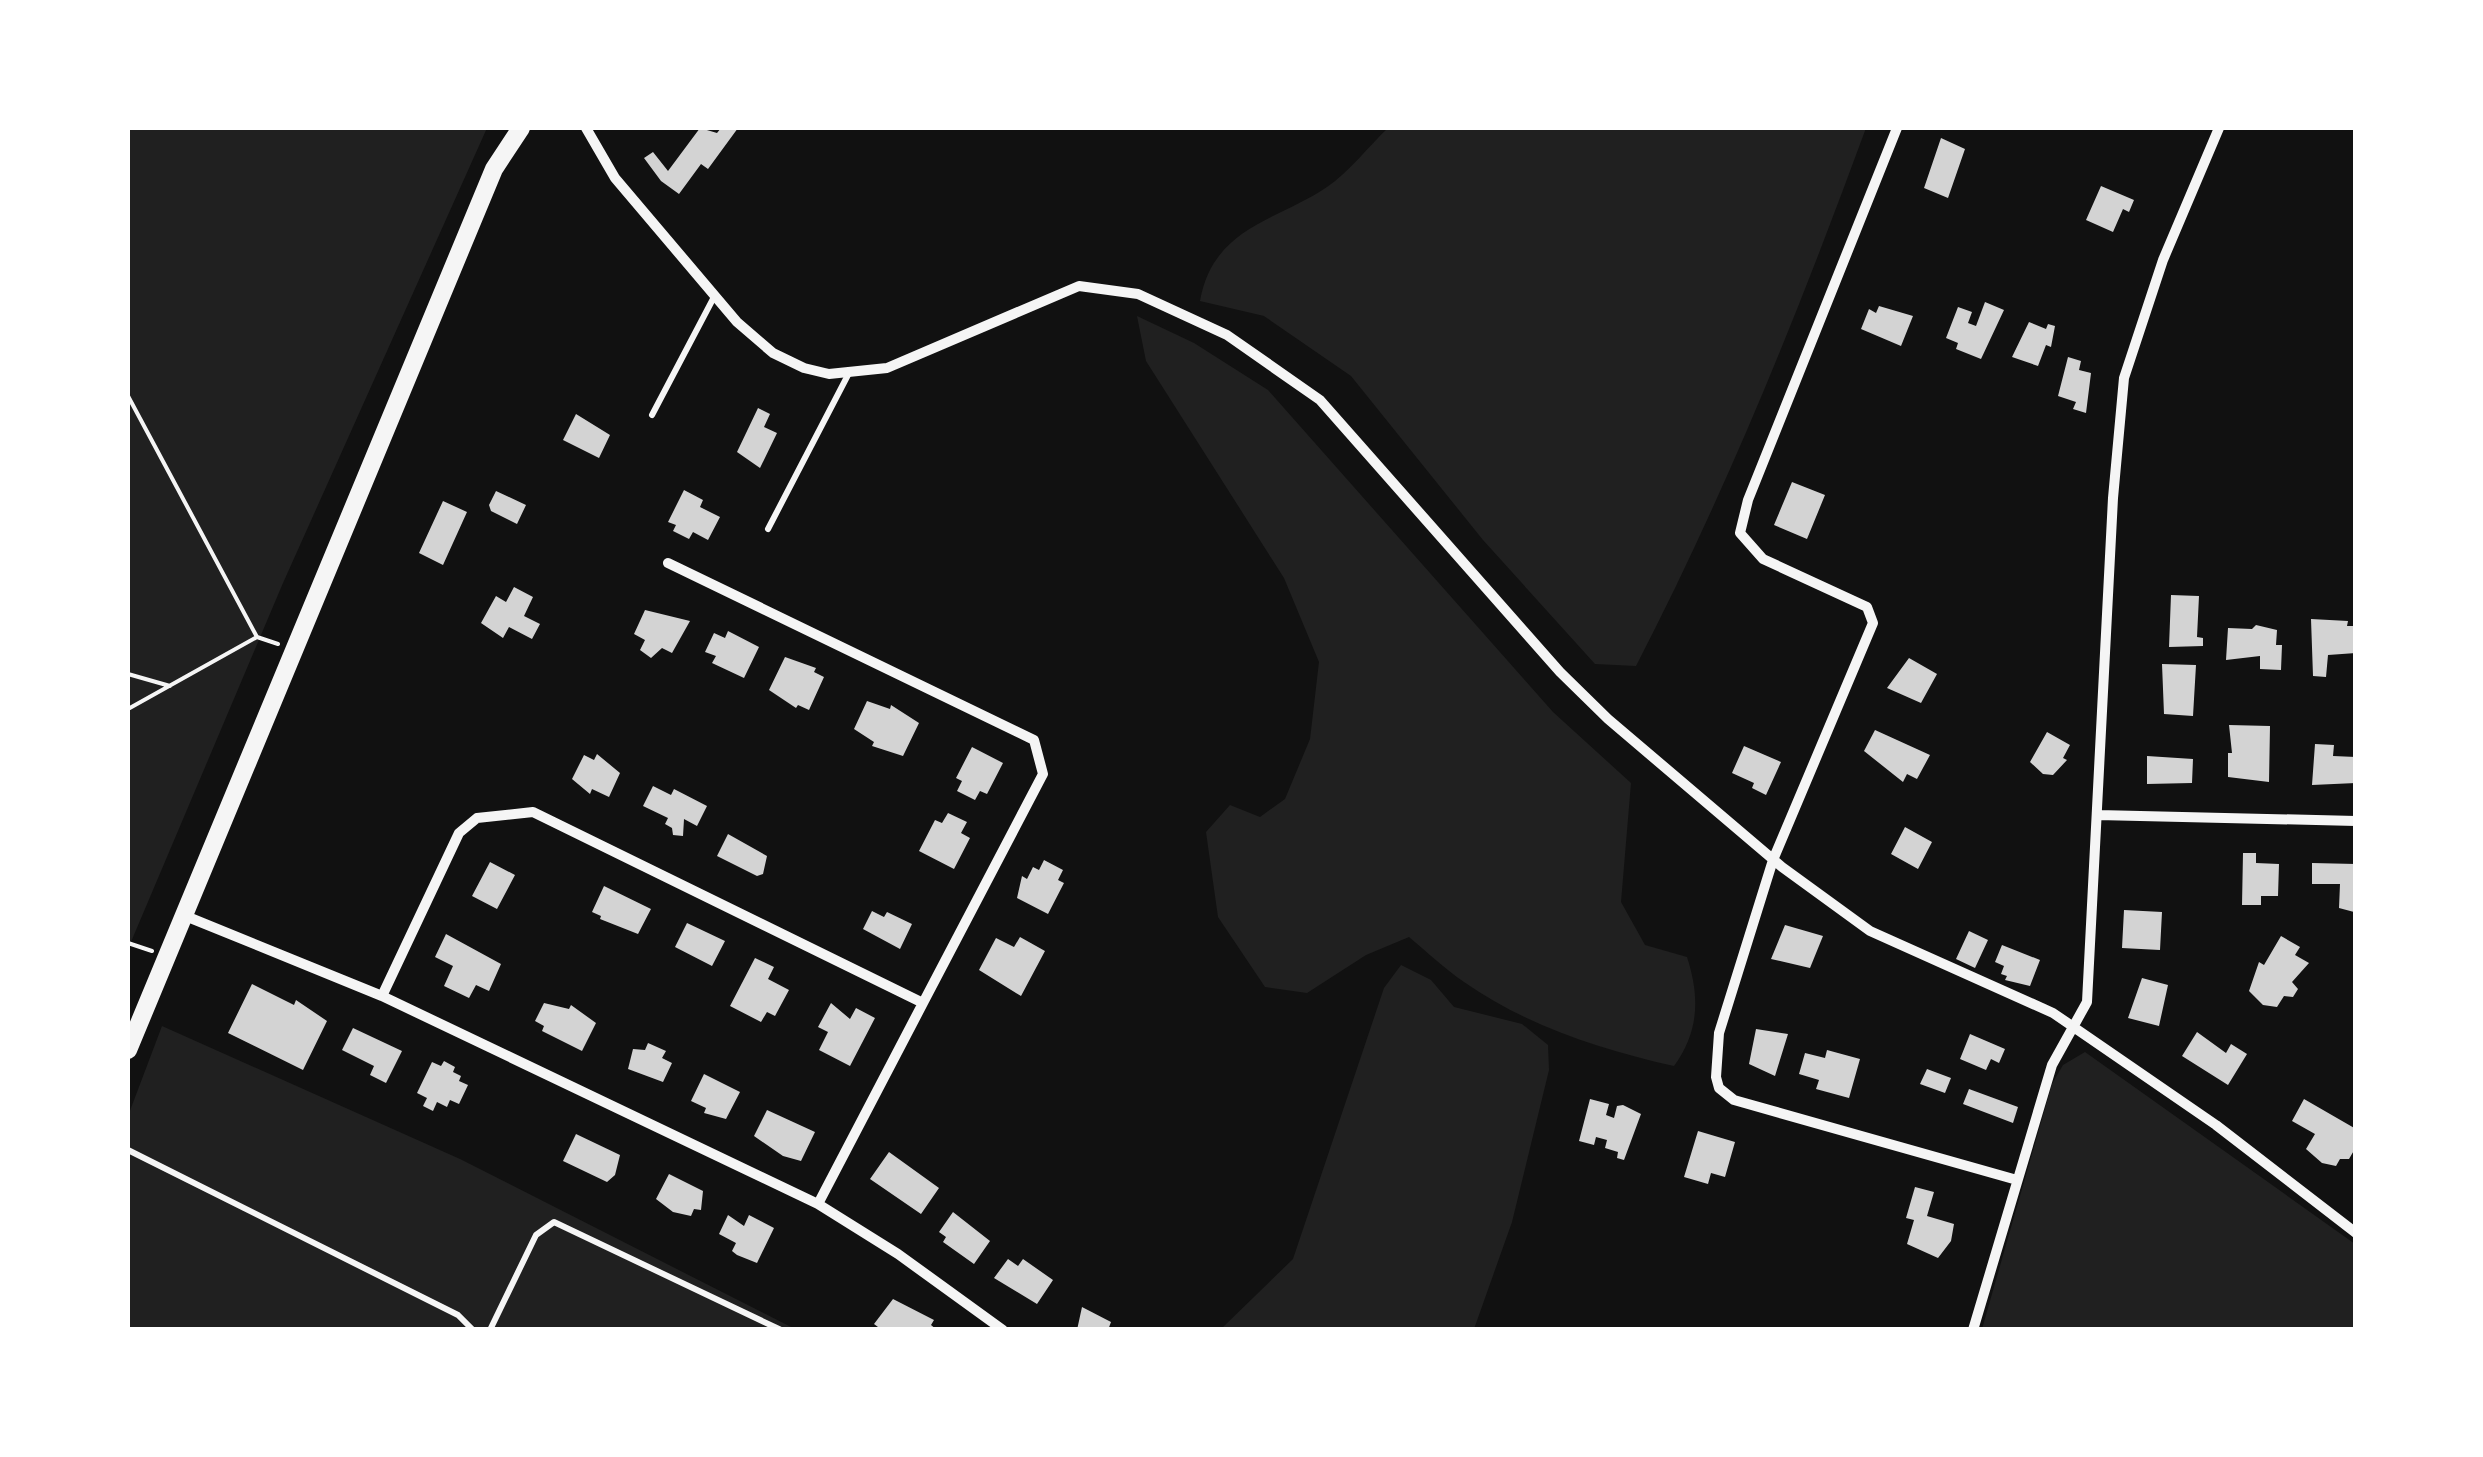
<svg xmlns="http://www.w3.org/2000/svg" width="2483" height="1457" viewBox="0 0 2483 1457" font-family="Inter,sans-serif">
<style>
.green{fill:#202020}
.building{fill:#d3d3d3}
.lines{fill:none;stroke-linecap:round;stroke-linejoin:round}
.path{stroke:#f5f5f5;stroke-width:4}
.service{stroke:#f5f5f5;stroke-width:6}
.minor{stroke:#f5f5f5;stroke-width:10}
.secondary{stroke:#f5f5f5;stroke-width:18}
</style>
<rect width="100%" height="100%" fill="#111"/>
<!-- green -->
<path class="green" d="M128,128H487L283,583L128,949Z
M1388,128H1866C1799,311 1726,492 1636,666L1595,664L1483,540L1351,376L1264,316L1200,301C1213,227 1277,221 1327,187C1349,172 1369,146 1388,128Z
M1137,316L1194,343L1268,390L1553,712L1631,783L1621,902L1645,945L1687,957C1700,997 1699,1032 1674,1066C1602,1050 1525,1025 1464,982C1445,969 1427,952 1409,937L1366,955L1307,993L1265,987L1218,917L1206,832L1230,805L1260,817L1285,799L1310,739L1319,662L1284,578L1146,361Z
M1401,965L1431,980L1454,1007L1522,1024L1548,1045L1549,1070L1512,1222L1474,1329H1221L1293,1259L1384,988Z
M162,1026L460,1159L795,1329H128V1116Z
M2085,1052L2355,1244V1329H1982L2052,1084L2063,1065Z"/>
<!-- building -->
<path class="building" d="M700,128L717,133L721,128H738L708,169L701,164L679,194L661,181L644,158L653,152L668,171Z
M1941,138L1965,149L1948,198L1924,188Z
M2101,186L2134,200L2129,212L2123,209L2113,232L2086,220Z
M1985,302L2004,310L1981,359L1956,349L1958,343L1946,338L1958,307L1972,312L1968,323L1976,326Z
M1879,306L1913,316L1901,346L1861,329L1869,309L1876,313Z
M2029,322L2046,329L2048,324L2055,326L2051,347L2046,345L2038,366L2012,357Z
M2068,357L2081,361L2079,370L2091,373L2086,413L2073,409L2076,402L2058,396Z
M758,408L770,414L764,427L777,433L760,468L737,452Z
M576,414L610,435L599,458L563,440Z
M1792,482L1825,495L1807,539L1774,525Z
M684,490L703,500L700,507L720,517L708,540L693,532L689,539L673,531L676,525L668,522Z
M496,491L526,505L517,524L491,511L489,505Z
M443,501L467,512L443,565L419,553Z
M514,587L533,597L524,616L540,624L532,639L509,627L503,638L481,623L496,596L506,602Z
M2171,595L2199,596L2197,637L2203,638V646L2169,647Z
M645,610L690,621L672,653L662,648L651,658L640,650L645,640L634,634Z
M2311,619L2348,621L2347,626H2356V653L2328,655L2326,677L2313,676Z
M2256,625L2277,630L2276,645H2282L2281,670L2260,669V656L2226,660L2228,628L2252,629Z
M728,631L759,647L744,678L712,663L716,656L705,652L714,633L725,638Z
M785,657L816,668L814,672L824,677L809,710L798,705L796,708L769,690Z
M1909,658L1937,674L1921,703L1887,688Z
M2162,664L2196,665L2193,716L2164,714Z
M867,701L890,709L891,705L919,723L903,756L872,746L874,742L854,729Z
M2229,725L2270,726L2269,782L2228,777V753H2232Z
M1875,730L1930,755L1917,779L1907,774L1903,782L1864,751Z
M2047,732L2070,745L2063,758L2067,760L2053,775L2043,774L2030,762Z
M2315,744L2334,745L2333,756L2356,757V783L2312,785Z
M1744,746L1781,762L1766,795L1752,788L1754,783L1732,773Z
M972,747L1003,763L987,794L980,791L975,800L957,791L962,781L956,778Z
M597,754L620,773L609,797L592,789L590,794L572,779L584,755L594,760Z
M2147,756L2193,759L2192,783L2147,784Z
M653,786L671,795L674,789L707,806L697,826L684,819L683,836L673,835L672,828L665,824L668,818L643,806Z
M948,813L967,822L961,833L970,838L954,869L919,851L935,820L942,823Z
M1905,827L1932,842L1918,869L1891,854Z
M728,834L767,856L763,874L757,876L717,856Z
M2243,853H2256V863L2279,864L2278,896H2261V905H2242Z
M1044,860L1063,870L1058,880L1064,883L1048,914L1017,898L1022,876L1027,879L1033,867L1039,870Z
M490,862L515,875L497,909L472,896Z
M2312,863L2356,864L2354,912L2339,908L2340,884H2312Z
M604,886L651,909L638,934L600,919L601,916L592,912Z
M2124,910L2162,912L2160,950L2122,948Z
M872,911L884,917L887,912L912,924L900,949L863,929Z
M687,923L725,941L712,966L675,947Z
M1785,925L1823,936L1810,968L1771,959Z
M1969,931L1988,940L1975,968L1956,959Z
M446,934L501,964L489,991L476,985L469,998L444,986L453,966L435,957Z
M2281,936L2300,947L2295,955L2309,963L2292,982L2298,989L2293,997L2284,996L2277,1007L2263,1005L2249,991L2259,962L2264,965Z
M1020,937L1045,951L1021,996L979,970L996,938L1014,947Z
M2002,945L2040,960L2030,986L2005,980L2007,976L2001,974L2004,966L1995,962Z
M755,958L774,967L768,979L789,990L775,1016L767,1012L761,1022L730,1006Z
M2142,978L2168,985L2159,1026L2128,1018Z
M252,984L294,1005L296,1000L327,1021L303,1070L228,1033Z
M544,1003L569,1009L571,1005L596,1023L582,1051L542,1031L544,1026L535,1021Z
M831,1003L850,1019L856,1008L875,1018L850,1066L819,1050L828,1032L818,1027Z
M353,1028L402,1051L386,1083L370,1075L374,1066L342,1050Z
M1756,1029L1788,1034L1775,1076L1749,1064Z
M2197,1032L2226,1053L2231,1044L2247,1054L2228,1085L2182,1056Z
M1970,1034L2005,1049L1999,1063L1991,1059L1986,1070L1960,1059Z
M648,1043L666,1051L662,1058L672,1063L663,1082L628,1069L633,1049L645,1050Z
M1827,1050L1860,1059L1849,1098L1816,1089L1819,1080L1799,1074L1805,1053L1825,1058Z
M444,1061L455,1067L453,1072L461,1076L459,1081L468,1085L459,1104L450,1100L447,1107L437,1102L433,1111L423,1106L427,1098L417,1093L432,1062L441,1066Z
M1927,1069L1951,1078L1945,1093L1920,1084Z
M704,1074L740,1092L726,1119L704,1113L706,1108L691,1101Z
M1969,1089L2018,1107L2013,1123L1963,1104Z
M1590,1099L1609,1104L1606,1115L1614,1118L1617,1106L1623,1105L1641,1114L1624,1160L1617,1158L1618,1152L1605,1148L1607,1140L1596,1137L1594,1145L1579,1141Z
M2304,1099L2356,1129V1147L2349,1159H2340L2336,1166L2322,1163L2306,1149L2315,1134L2292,1121Z
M767,1110L815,1132L801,1161L783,1156L754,1136Z
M1698,1131L1735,1142L1725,1177L1711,1173L1708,1184L1684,1177Z
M576,1134L620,1155L615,1175L607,1182L563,1161Z
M889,1152L939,1188L921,1214L870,1179Z
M669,1174L703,1191L701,1210L694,1209L691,1216L673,1212L656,1199Z
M1915,1187L1934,1192L1927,1216L1954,1224L1951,1241L1938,1258L1907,1244L1914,1220L1906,1218Z
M953,1212L990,1241L974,1264L943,1242L946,1237L939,1232Z
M728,1215L744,1226L749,1215L774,1228L757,1263L737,1255L732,1251L736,1243L719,1234Z
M1008,1259L1018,1266L1023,1259L1053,1280L1037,1304L994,1278Z
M893,1299L934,1320L931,1325L937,1330H882L874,1324Z
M1082,1307L1111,1322L1108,1330H1077Z"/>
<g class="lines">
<!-- path -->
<path class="path" d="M128,396L257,637
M128,674L170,686
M128,709L257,637L278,644
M128,943L152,951"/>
<!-- service -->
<path class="service" d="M652,415L714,297
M768,529L849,373
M128,1150L458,1315L473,1330
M490,1330L536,1235L554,1222L781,1330"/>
<!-- minor -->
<path class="minor" d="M586,128L615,178L737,322L773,353L804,368L829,374L887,368L1079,286L1138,294L1227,335L1320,400L1560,672L1608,719L1782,867L1870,931L2053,1013L2216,1125L2356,1233
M1897,128L1748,500L1740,533L1763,559L1867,607L1873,623L1773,860L1719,1033L1716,1077L1719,1088L1734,1100L2017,1180
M668,563L1034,740L1043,774L923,1003
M2098,815L2356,821
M183,915L382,996L818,1204L898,1254L1003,1330
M382,996L459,833L477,818L533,812L923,1003L818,1204
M1973,1330L2052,1065L2087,1002L2113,498L2124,378L2163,260L2219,128"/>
<!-- secondary -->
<path class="secondary" d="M128,1050L494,169L521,128"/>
</g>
<!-- border -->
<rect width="2483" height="1457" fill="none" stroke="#ffffff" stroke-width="260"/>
</svg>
